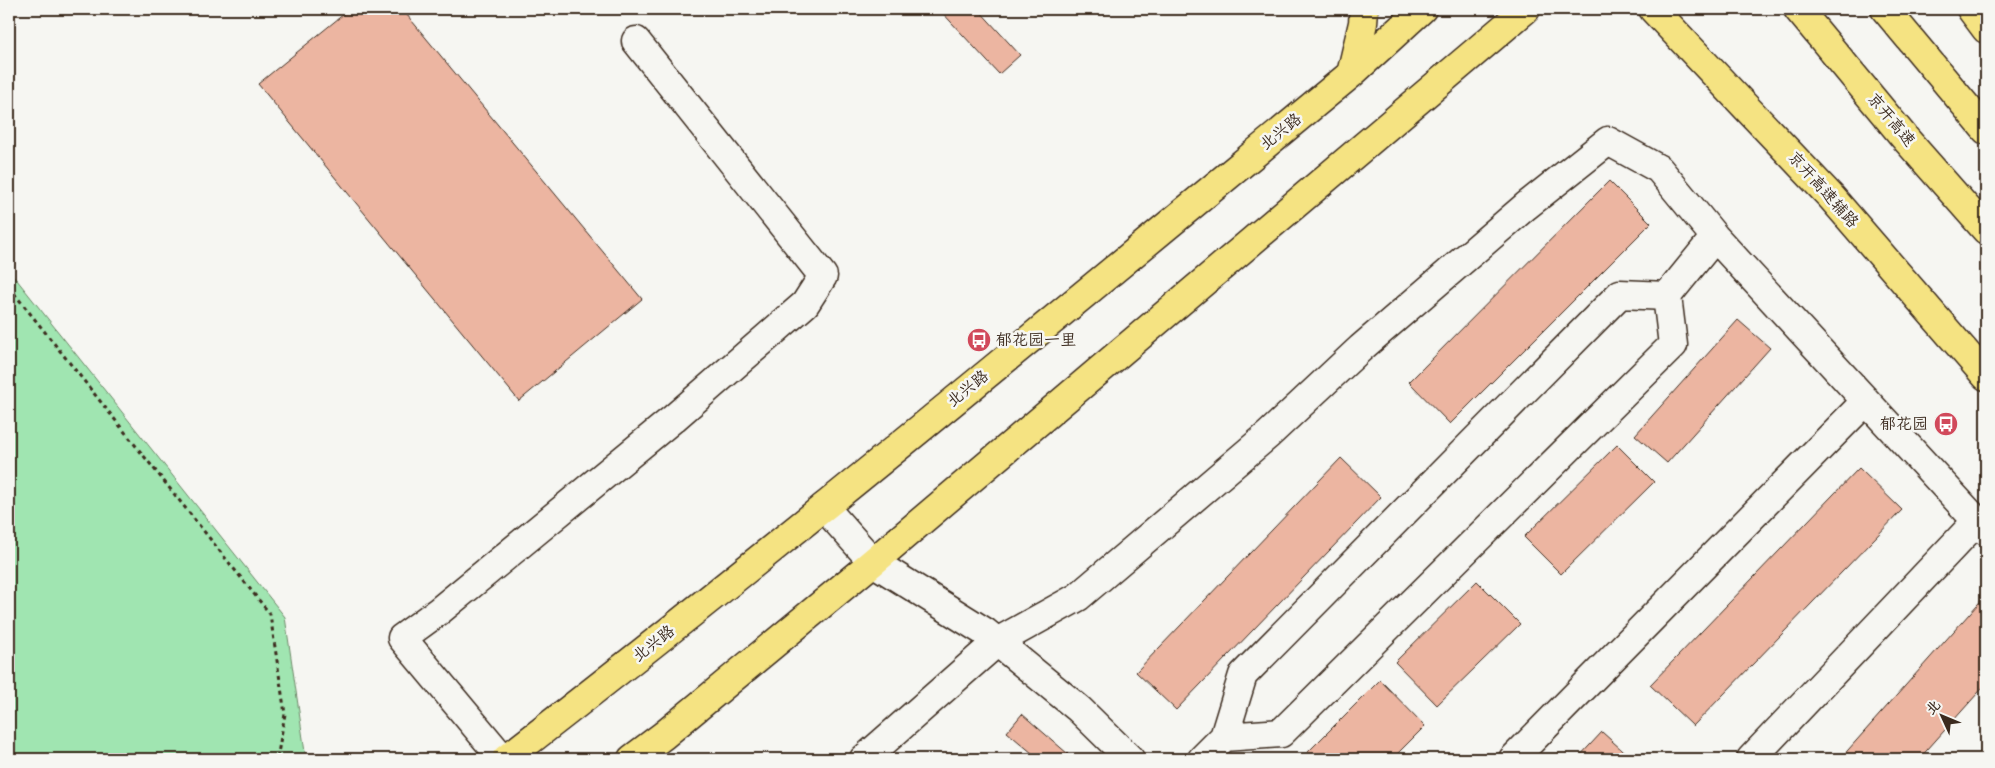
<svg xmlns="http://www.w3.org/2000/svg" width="1995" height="768" viewBox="0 0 1995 768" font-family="Kalam,'LXGW WenKai TC',sans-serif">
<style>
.green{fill:#a0e5b1;stroke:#6e8868}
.building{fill:#ecb5a1;stroke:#3b2a1e}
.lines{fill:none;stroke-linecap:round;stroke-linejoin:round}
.minor-casing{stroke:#3b2a1e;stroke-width:31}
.major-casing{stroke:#3b2a1e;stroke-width:31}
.highway-casing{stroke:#3b2a1e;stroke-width:31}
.path{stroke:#3b2a1e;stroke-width:3;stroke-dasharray:4 4;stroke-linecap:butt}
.minor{stroke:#f6f6f2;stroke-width:28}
.major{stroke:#f5e382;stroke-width:28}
.highway{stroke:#f5e382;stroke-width:28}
.labels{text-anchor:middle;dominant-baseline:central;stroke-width:5;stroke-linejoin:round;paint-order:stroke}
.street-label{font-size:16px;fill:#3b2a1e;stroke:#f6f6f2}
.poi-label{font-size:16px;fill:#3b2a1e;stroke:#f6f6f2;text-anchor:start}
</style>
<rect width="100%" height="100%" fill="#f6f6f2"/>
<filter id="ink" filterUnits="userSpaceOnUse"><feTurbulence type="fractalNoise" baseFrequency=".02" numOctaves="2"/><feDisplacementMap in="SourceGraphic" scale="10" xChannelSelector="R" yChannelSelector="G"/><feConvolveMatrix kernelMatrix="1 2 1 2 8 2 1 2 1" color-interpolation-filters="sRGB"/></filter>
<g filter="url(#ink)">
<!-- green -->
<path class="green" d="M9,270L285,617L306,759H9Z"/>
<!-- building -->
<path class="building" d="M350,9H402L642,299L519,401L258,84Z
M939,9H978L1020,55L999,74Z
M1609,181L1651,223L1450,424L1409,382Z
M1738,320L1770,348L1667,463L1635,435Z
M1617,445L1654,482L1561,574L1524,537Z
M1341,458L1381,497L1176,710L1136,672Z
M1859,468L1902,510L1693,726L1650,685Z
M1477,581L1520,624L1437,705L1395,662Z
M1986,595V684L1919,759H1840Z
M1380,680L1425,726L1392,759H1301Z
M1022,714L1068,754L1063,759H1039L1007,732Z
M1602,732L1632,759H1577Z"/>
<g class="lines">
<!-- minor casing -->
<g class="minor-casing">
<path id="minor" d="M824,507L873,562L985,632L1079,709L1130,759
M1224,737L1243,675L1620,294L1667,296
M503,759L402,638L439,611L674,418L805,304L823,276L636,41
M864,759L997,642L1078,597L1268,435L1361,348L1526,206L1608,141L1659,169L1715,237L1986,531
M1202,759L1224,737L1281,733L1673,345L1667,296L1715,237
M1513,759L1866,401
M1751,759L1977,521"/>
</g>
<!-- major casing -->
<g class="major-casing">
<path id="major" d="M1653,9L1832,198L1986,376
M1971,9L1986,29
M1351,74L1363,23L1364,9
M506,759C793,537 1071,305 1351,74L1422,9
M632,759L664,735L873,562L1526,9"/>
</g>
<!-- highway casing -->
<g class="highway-casing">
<path id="highway" d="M1798,9L1904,137L1986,230
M1885,9L1986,130"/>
</g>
<!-- path -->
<path class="path" d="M9,287L270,614L285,714L277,759"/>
<!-- minor -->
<use href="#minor" class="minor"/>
<!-- major -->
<use href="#major" class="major"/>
<!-- highway -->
<use href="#highway" class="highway"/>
</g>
</g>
<!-- icons -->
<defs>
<g id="bus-disc" transform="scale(1.25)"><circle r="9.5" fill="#d1495b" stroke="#f6f6f2"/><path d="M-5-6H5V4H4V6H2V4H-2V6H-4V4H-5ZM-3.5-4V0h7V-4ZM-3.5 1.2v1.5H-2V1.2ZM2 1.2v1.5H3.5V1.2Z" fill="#fff"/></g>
</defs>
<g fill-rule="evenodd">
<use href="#bus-disc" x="979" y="340"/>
<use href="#bus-disc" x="1946" y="424"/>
</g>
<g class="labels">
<!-- street labels -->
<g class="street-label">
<text transform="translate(1891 120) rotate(50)">京开高速</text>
<text transform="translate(1281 132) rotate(-39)">北兴路</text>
<text transform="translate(1823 190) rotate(48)">京开高速辅路</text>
<text transform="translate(968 389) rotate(-39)">北兴路</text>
<text transform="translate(654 644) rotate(-38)">北兴路</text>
</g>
<!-- poi labels -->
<g class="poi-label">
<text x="996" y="340">郁花园一里</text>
<text x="1928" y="424" text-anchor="end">郁花园</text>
</g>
</g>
<!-- margin -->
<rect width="1995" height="768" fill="none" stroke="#f6f6f2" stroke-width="30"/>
<rect x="15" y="15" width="1965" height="738" fill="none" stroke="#3b2a1e" stroke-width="2" filter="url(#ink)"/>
<!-- north arrow -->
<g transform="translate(1942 716) rotate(314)" stroke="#f6f6f2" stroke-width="4" paint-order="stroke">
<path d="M0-4L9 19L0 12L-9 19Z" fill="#3b2a1e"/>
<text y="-8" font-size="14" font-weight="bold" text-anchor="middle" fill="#3b2a1e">北</text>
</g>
</svg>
